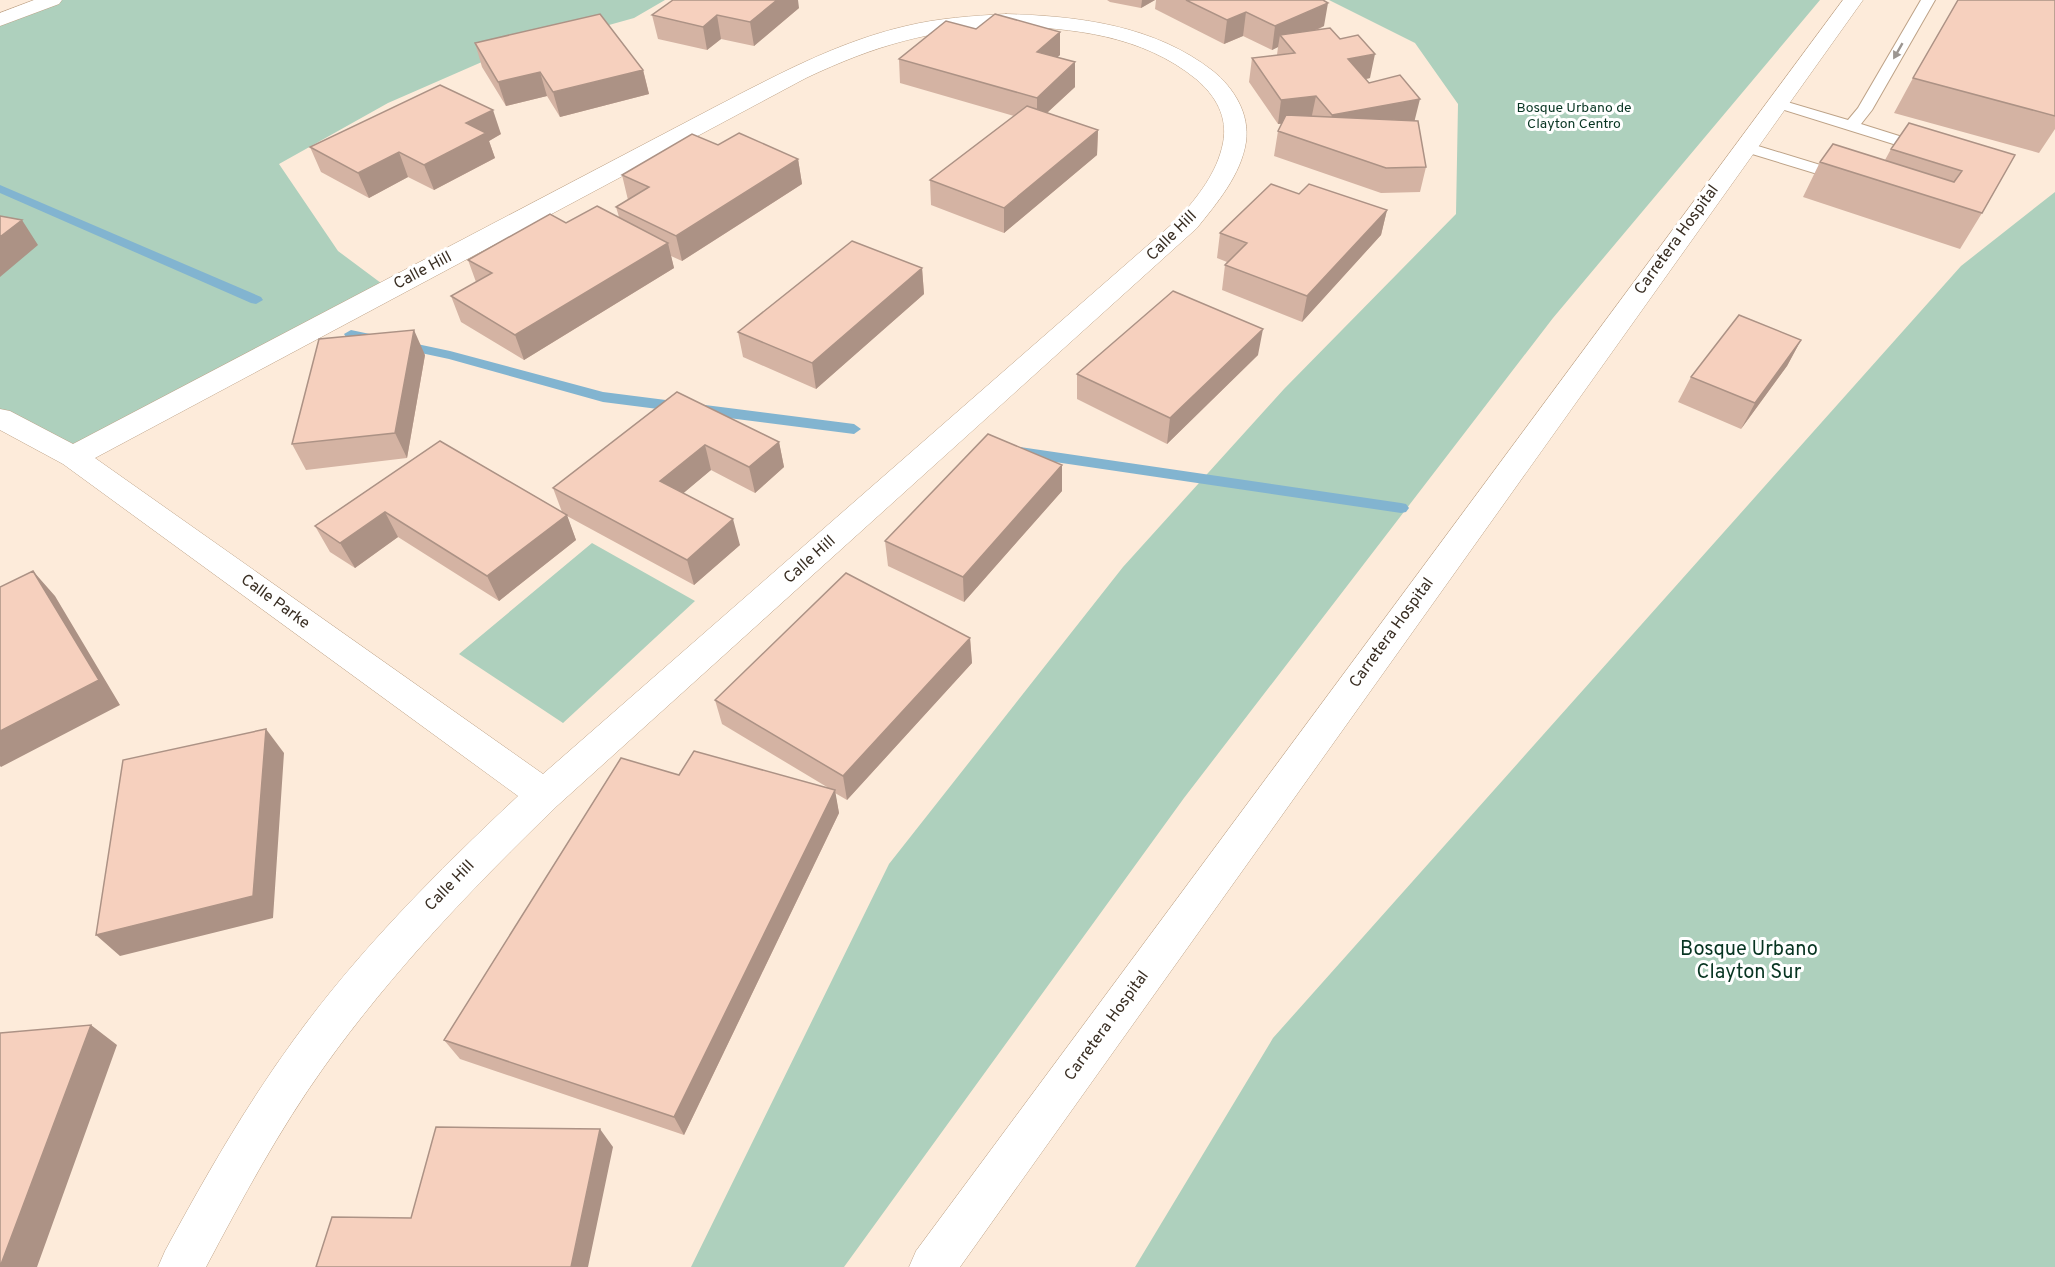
<svg xmlns="http://www.w3.org/2000/svg" width="2055" height="1267" viewBox="0 0 2055 1267" font-family="Overpass,sans-serif">
<style>
.green{fill:#aed0bd}
.lines{fill:none;stroke-linecap:round;stroke-linejoin:round}
.stream{fill:#82b4d0;fill-rule:evenodd}
.lane-casing{stroke:#bda287;stroke-width:2}
.street-casing{stroke:#bda287;stroke-width:1}
.lane{fill:#fff;fill-rule:evenodd}
.street{fill:#fff;fill-rule:evenodd}
.wall{fill:#d4b3a3}
.shaded-wall{fill:#ac9285}
.building{fill:#f6d0be;stroke:#ac9285;stroke-width:1.5}
.oneway{fill:#9c9691}
.labels{text-anchor:middle;dominant-baseline:central;stroke-width:6;stroke-linejoin:round;paint-order:stroke}
.far-park-label{font-size:14px;fill:#083522;stroke:#fff}
.street-label{font-size:16px;fill:#392e23;stroke:#fff}
.near-park-label{font-size:20px;fill:#083522;stroke:#fff}
</style>
<rect width="100%" height="100%" fill="#fdebda"/>
<!-- green -->
<path class="green" d="M52,0H665L634,18L491,58L388,103L279,164L338,251L389,289L73,457L0,418V20Z
M1329,0H1820L1553,318L1184,798L844,1267H691L889,864L1123,567L1284,389L1456,214L1458,104L1415,43Z
M2055,192V1267H1135L1273,1038L1961,266Z
M592,543L695,601L563,723L459,654Z"/>
<g class="lines">
<!-- stream -->
<path class="stream" d="M0,185L261,297L263,300L256,304L251,303L0,193Z
M351,330L450,351L603,392L854,424L861,429L854,434L603,402L449,359L346,337L344,334Z
M1020,447L1401,503L1406,504L1409,508L1406,512L1401,513L1015,456L1013,452Z"/>
<!-- lane casing -->
<g class="lane-casing">
<path id="lane" d="M1921,0H1935L1872,110L1861,124L1931,146L1933,149L1931,152H1919L1772,106L1770,103L1772,100L1777,99L1848,120L1858,108Z
M1745,142L1853,175L1855,178L1847,183L1739,150L1737,147L1739,144Z"/>
</g>
<!-- street casing -->
<g class="street-casing">
<path id="street" d="M34,0H62L59,4L0,26V13Z
M1843,0H1863L960,1267H909L916,1251Z
M1006,14C1078,16 1154,25 1213,71C1234,88 1250,114 1246,142C1241,175 1217,203 1197,228L557,806C473,887 392,972 324,1067C279,1130 242,1199 206,1267H158L165,1251C204,1179 245,1107 293,1041C358,951 437,872 518,796L63,464L0,430V409L10,411L73,444L713,108C775,76 837,42 906,26C939,18 972,16 1006,14ZM1006,26C1073,28 1142,35 1196,79C1216,96 1228,117 1223,143C1217,173 1198,196 1179,218L543,774L95,458L806,78C876,45 929,30 1006,26Z"/>
</g>
<!-- lane -->
<use href="#lane" class="lane"/>
<!-- street -->
<use href="#street" class="street"/>
</g>
<!-- wall -->
<path class="wall" d="M1107,0H1155L1141,8L1110,2Z
M1156,0H1323L1324,26L1317,30L1370,78L1366,79L1369,83L1415,120L1426,167L1420,192L1381,193L1274,156L1278,131L1282,124H1278L1249,82L1252,58L1277,55L1278,47L1272,50L1243,36L1224,44L1155,9Z
M2055,0V129L2039,153L1894,113L1913,78Z
M799,8L754,46L721,39L707,50L658,39L652,15Z
M976,29L1060,32V55L1057,57L1075,87L1047,113L1098,130L1097,155L1004,233L931,205L930,180L1014,116L900,83L899,59Z
M475,43L643,70L649,94L560,117L547,96L506,106L482,67Z
M501,134L489,141L495,158L434,190L408,177L369,198L321,172L310,147Z
M718,145L798,159L802,184L682,261L671,256L674,268L524,360L461,322L451,296L476,282L468,260L566,223L619,217L616,207L628,200L622,175Z
M1891,149L2015,155L1982,213L1960,249L1803,197L1820,162L1885,160Z
M1299,194L1387,210L1381,235L1302,322L1222,290L1225,265L1227,262L1217,258L1220,233Z
M922,268L924,294L816,389L743,357L738,332Z
M1801,340L1787,366L1741,429L1678,402L1691,377Z
M425,355L407,458L306,470L292,444Z
M1258,355L1167,444L1077,399V374Z
M677,392L779,442L784,467L755,493L711,470L683,493L740,545L694,585L567,516L576,540L499,601L398,537L355,568L330,552L315,526L440,441L562,512L553,488Z
M1062,465V491L964,602L888,566L885,541Z
M970,638L972,663L847,800L835,793L839,813L684,1135L460,1059L444,1040L679,775L827,787L722,724L715,700Z"/>
<!-- shaded-wall -->
<path class="shaded-wall" d="M777,0H798L799,8L754,46L750,22Z
M1142,0H1155L1141,8Z
M1328,3L1324,26L1287,43L1280,35L1278,47L1272,50L1275,26Z
M1246,12L1243,36L1224,44L1227,20Z
M717,15L721,39L707,50L703,27Z
M1060,32V55L1037,76V52Z
M1375,54L1370,78L1343,84L1348,59Z
M1075,62V87L1037,122V98Z
M643,70L649,94L560,117L553,92Z
M540,72L547,96L506,106L498,82Z
M1316,96L1311,120L1278,124L1281,100Z
M1420,99L1414,123L1328,139L1332,115Z
M493,110L501,134L489,141L495,158L434,190L424,165L466,123Z
M1098,130L1097,155L1004,233V208Z
M399,152L408,177L369,198L358,173Z
M798,159L802,184L682,261L676,236Z
M1387,210L1381,235L1302,322L1307,296Z
M22,220L38,245L0,277V237Z
M668,243L674,268L524,360L515,335Z
M922,268L924,294L816,389L812,363Z
M1263,329L1258,355L1167,444L1170,418Z
M414,330L425,355L407,458L395,433Z
M1801,340L1787,366L1741,429L1755,403Z
M779,442L784,467L755,493L749,467Z
M705,445L711,470L667,507L660,481Z
M1062,465V491L964,602L963,577Z
M385,512L398,537L355,568L340,543Z
M567,515L576,540L499,601L487,576Z
M733,519L740,545L694,585L687,560Z
M33,571L55,596L120,705L1,767L0,766V731Z
M970,638L972,663L847,800L843,776Z
M266,729L284,753L273,918L120,956L96,935Z
M835,790L839,813L684,1135L674,1117Z
M91,1025L117,1045L37,1267H0Z
M600,1129L613,1147L588,1267H571Z"/>
<!-- building -->
<path class="building" d="M673,0H777L750,22L717,15L703,27L652,15Z
M1186,0H1323L1328,3L1275,26L1246,12L1227,20Z
M1958,0H2055V116L1913,78Z
M600,14L643,70L553,92L540,72L498,82L475,43Z
M995,14L1060,32L1037,52L1075,62L1037,98L899,59L946,21L976,29Z
M1330,28L1340,39L1358,35L1375,54L1348,59L1369,83L1400,75L1420,99L1332,115L1316,96L1281,100L1252,58L1295,53L1280,35Z
M440,85L493,110L466,123L486,133L424,165L399,152L358,173L310,147Z
M1027,106L1098,130L1004,208L930,180Z
M1286,115L1418,121L1426,167L1386,168L1278,131Z
M1909,123L2015,155L1982,213L1820,162L1833,144L1954,182L1962,171L1891,149Z
M739,133L798,159L676,236L616,207L649,187L622,175L692,134L718,145Z
M1271,184L1299,194L1309,184L1387,210L1307,296L1225,265L1247,243L1220,233Z
M597,206L668,243L515,335L451,296L492,273L468,260L550,214L566,223Z
M0,216L22,220L0,237Z
M852,241L922,268L812,363L738,332Z
M1173,291L1263,329L1170,418L1077,374Z
M1739,315L1801,340L1755,403L1691,377Z
M414,330L395,433L292,444L319,339Z
M677,392L779,442L749,467L705,445L660,481L733,519L687,560L553,488Z
M988,434L1062,465L963,577L885,541Z
M440,441L567,515L487,576L385,512L340,543L315,526Z
M33,571L99,680L0,731V587Z
M846,573L970,638L843,776L715,700Z
M266,729L253,896L96,935L123,760Z
M694,751L835,790L674,1117L444,1040L621,758L679,775Z
M91,1025L0,1267V1033Z
M436,1127L600,1129L571,1267H316L332,1217L411,1218Z"/>
<!-- one-way arrows -->
<defs><path id="oneway-solid" d="M-6-.8H1V-3.2L6.5 0L1 3.2V.8H-6Z" transform="scale(1.5)"/></defs>
<use class="oneway" href="#oneway-solid" transform="translate(1898 51) rotate(120)"/>
<g class="labels">
<!-- far-park labels -->
<g class="far-park-label">
<text x="1574" y="108">Bosque Urbano de<tspan x="1574" dy="16">Clayton Centro</tspan></text>
</g>
<!-- street labels -->
<g class="street-label">
<text transform="translate(1172 236) rotate(-45)">Calle Hill</text>
<text transform="translate(1677 240) rotate(-54)">Carretera Hospital</text>
<text transform="translate(423 271) rotate(-28)">Calle Hill</text>
<text transform="translate(810 560) rotate(-42)">Calle Hill</text>
<text transform="translate(275 602) rotate(36)">Calle Parke</text>
<text transform="translate(1392 633) rotate(-54)">Carretera Hospital</text>
<text transform="translate(450 886) rotate(-46)">Calle Hill</text>
<text transform="translate(1107 1026) rotate(-54)">Carretera Hospital</text>
</g>
<!-- near-park labels -->
<g class="near-park-label">
<text x="1749" y="950">Bosque Urbano<tspan x="1749" dy="23">Clayton Sur</tspan></text>
</g>
</g>
</svg>
